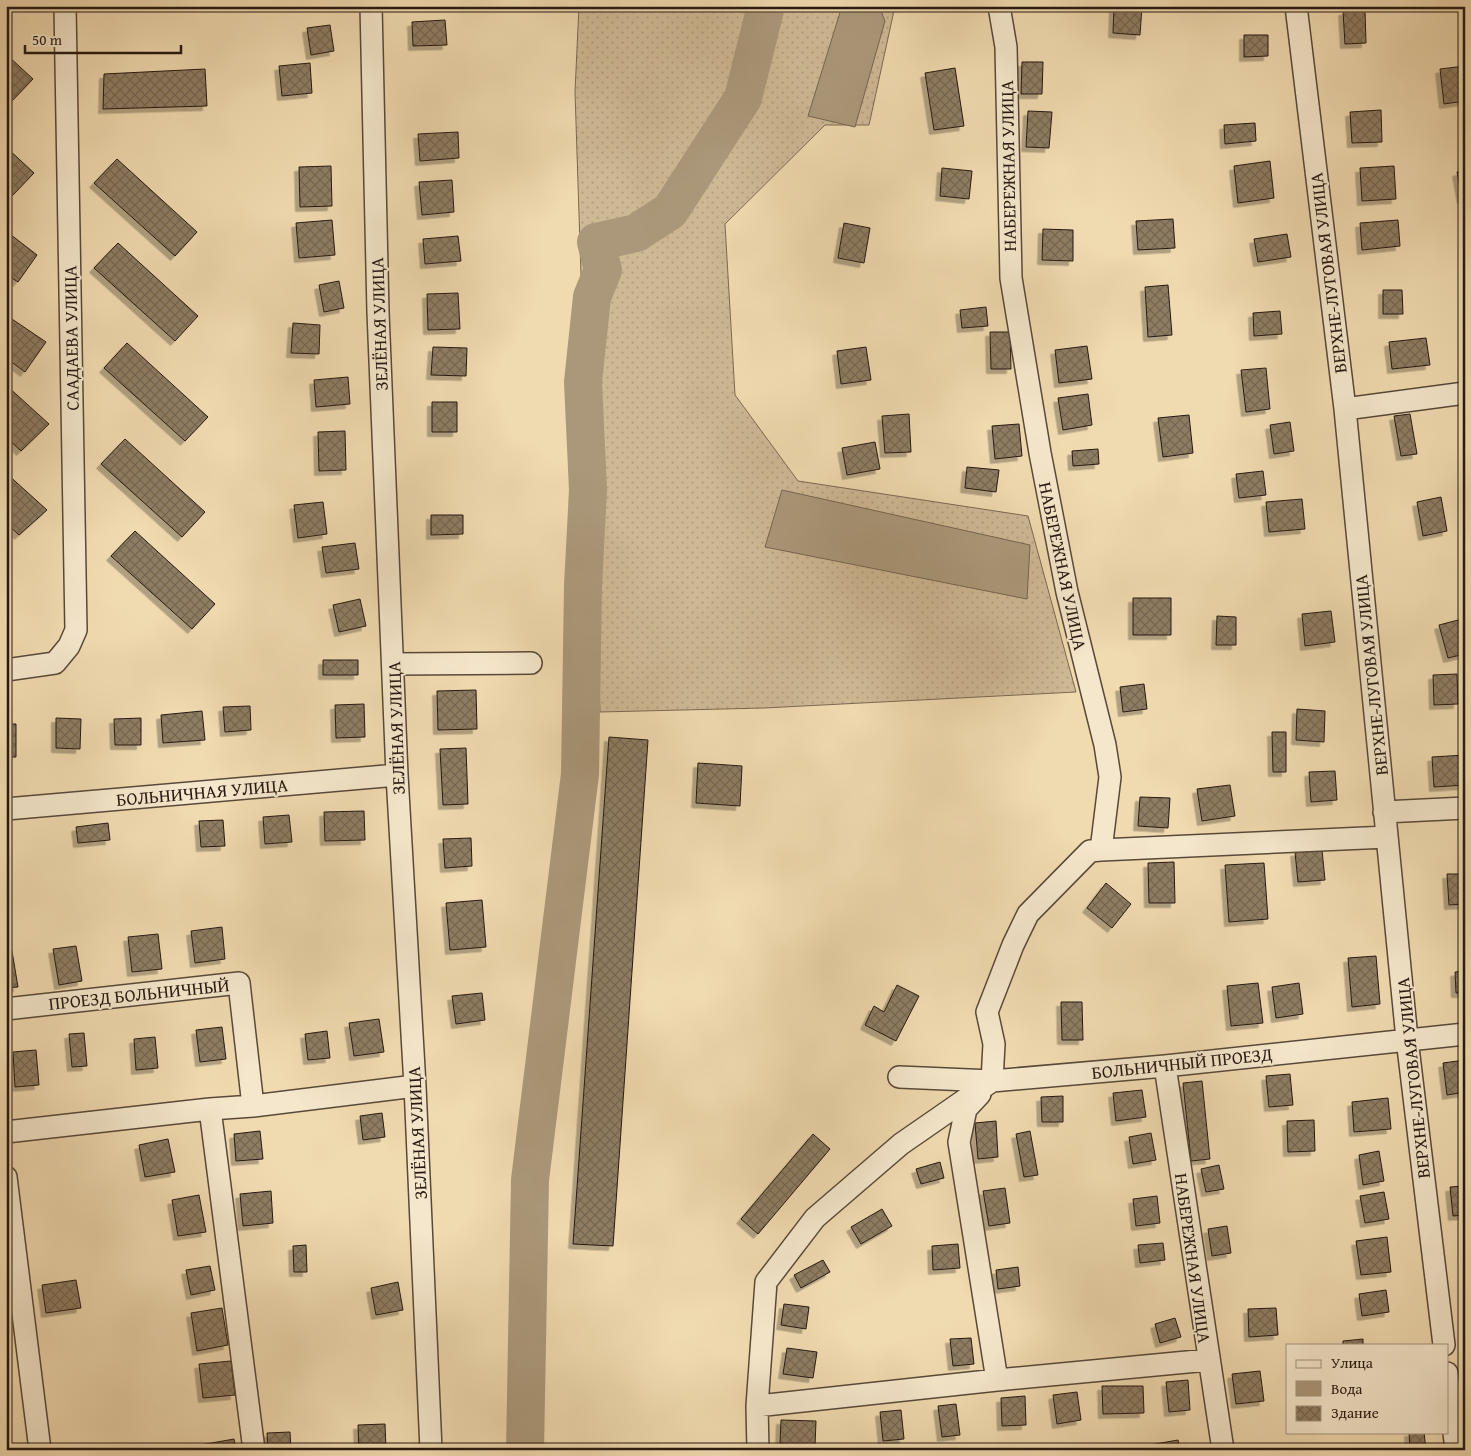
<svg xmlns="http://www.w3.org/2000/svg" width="1471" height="1456" viewBox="0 0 1471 1456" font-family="'Gentium Book Plus',serif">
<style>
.grass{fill:url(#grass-dots);stroke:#7a6953}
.water{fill:#ab987a;stroke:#766550}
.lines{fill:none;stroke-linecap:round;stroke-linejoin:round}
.river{stroke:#ab987a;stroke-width:38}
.building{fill:url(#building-cross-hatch);stroke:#261911;filter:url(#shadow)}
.street-casing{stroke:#584939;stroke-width:24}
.street{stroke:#f5e7cc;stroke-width:21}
.labels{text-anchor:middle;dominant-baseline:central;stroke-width:4;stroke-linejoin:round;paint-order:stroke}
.street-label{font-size:18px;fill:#261911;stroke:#f5e7cc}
</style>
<defs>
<pattern id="grass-dots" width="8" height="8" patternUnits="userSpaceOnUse" patternTransform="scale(1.25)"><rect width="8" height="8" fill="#ceb995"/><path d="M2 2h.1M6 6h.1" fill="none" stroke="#b19e7f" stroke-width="1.8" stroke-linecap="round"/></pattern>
<pattern id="building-cross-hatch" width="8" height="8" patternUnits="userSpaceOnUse" patternTransform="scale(1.25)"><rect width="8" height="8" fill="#8f7d64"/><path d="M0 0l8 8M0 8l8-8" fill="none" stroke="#756651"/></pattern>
<filter id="shadow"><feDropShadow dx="-4.5" dy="4.5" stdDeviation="0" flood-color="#0004"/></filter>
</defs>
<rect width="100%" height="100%" fill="#f0dab0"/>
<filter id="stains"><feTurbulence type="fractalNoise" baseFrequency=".004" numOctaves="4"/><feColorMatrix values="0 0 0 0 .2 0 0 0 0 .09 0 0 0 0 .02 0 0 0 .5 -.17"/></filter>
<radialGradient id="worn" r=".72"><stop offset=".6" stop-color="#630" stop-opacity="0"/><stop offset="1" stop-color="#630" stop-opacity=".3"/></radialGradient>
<!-- grass -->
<path class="grass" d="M579,6H895L869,125H825L725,224L735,395L798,481L1028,516L1076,692L764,708L600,712L593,498L583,336L575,92Z"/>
<!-- water -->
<path class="water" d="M842,6H879L885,21L855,127L808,116Z
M782,490L1030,545L1027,599L765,547Z"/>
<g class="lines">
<!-- river -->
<path class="river" d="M525,1450L530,1180L580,774L583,586L588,490L583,382L592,297L603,270L596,242L636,233L670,211L743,98L766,6"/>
</g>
<!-- building -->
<path class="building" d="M1114,6H1142L1140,35L1113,33Z
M1365,10L1366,43L1345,44L1343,11Z
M445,20L447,45L413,46L412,22Z
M330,25L334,51L311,55L307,28Z
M1244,35H1268V56L1244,57Z
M6,54L33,79L10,103L6,99Z
M1022,62H1043L1042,94H1021Z
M310,63L312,93L282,96L279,66Z
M1465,66V101L1444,104L1440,69Z
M955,68L964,126L934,130L925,73Z
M205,69L207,106L103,109L104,74Z
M1381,110L1382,142L1352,143L1350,112Z
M1028,111L1052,112L1049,148L1026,147Z
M1255,123L1256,141L1225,144L1224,125Z
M458,132L459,158L420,161L418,134Z
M6,147L34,173L11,197L6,193Z
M117,159L197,232L175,256L94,183Z
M1270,161L1274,198L1238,203L1234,166Z
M331,166L332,206L300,207L299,167Z
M1394,166L1396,199L1362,201L1360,168Z
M942,168L972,171L969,199L940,196Z
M1465,170V198L1462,199L1457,172Z
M452,180L454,212L422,215L419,182Z
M1173,219L1175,248L1138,250L1136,221Z
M332,220L335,255L299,258L296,223Z
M1398,220L1400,246L1362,250L1360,223Z
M844,223L870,228L864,263L838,258Z
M1043,229L1073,230V261L1042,260Z
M6,231L37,255L18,282L6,274Z
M1287,234L1291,257L1258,262L1254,239Z
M458,236L461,261L425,264L423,239Z
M118,243L198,316L175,341L94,268Z
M339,281L344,308L324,312L319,285Z
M1168,285L1172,335L1148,337L1145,287Z
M1383,290H1402L1403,314H1383Z
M458,293L460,329L428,330L427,294Z
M986,307L988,326L962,328L960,310Z
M1280,311L1282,334L1254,336L1253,313Z
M6,315L46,342L25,372L6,358Z
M293,323L320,325L319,354L291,353Z
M990,332H1010L1011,369H991Z
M1426,338L1430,365L1392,369L1389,342Z
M127,343L208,417L185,441L104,368Z
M1087,346L1092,379L1059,383L1055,350Z
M433,347L467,348L466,376L431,375Z
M866,347L871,380L841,384L837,351Z
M1266,368L1270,409L1246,412L1241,370Z
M348,377L350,404L316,407L314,380Z
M6,385L49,424L21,451L6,437Z
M1088,394L1092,425L1063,430L1058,398Z
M432,402H457V432H432Z
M909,414L911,452L885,453L882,416Z
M1410,414L1417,454L1401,456L1394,416Z
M1189,415L1193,453L1163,457L1158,418Z
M1290,422L1294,451L1274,454L1270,425Z
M1019,424L1022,456L995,459L992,426Z
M345,431L346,470L319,471L318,432Z
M125,439L205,512L182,537L101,464Z
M875,442L880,469L847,475L842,448Z
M1098,449L1099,464L1073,466L1072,451Z
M967,467L999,470L996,492L965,488Z
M1263,471L1266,495L1239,498L1236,474Z
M6,473L47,510L19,535L6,523Z
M1441,497L1447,531L1423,536L1417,502Z
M1302,499L1305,529L1269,532L1266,502Z
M323,502L327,534L298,538L294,505Z
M431,515H463V534L431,535Z
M135,531L215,604L192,629L111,556Z
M355,543L359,569L326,573L322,547Z
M1133,598H1171V635H1133Z
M360,599L366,626L339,632L333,605Z
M1331,611L1335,642L1305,646L1302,614Z
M1217,616L1236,617V645H1216Z
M1462,619L1465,630V654L1448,658L1439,625Z
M323,660H358V675H323Z
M1457,674L1458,704L1434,705L1433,675Z
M1144,684L1147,709L1123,712L1120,687Z
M476,690L477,729L438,730L437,691Z
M364,704L365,737L336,738L335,705Z
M250,706L251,730L225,732L223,707Z
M1297,709L1325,711L1324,742L1296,740Z
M202,711L205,740L163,743L161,715Z
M56,718L81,719L80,749L56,748Z
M141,718V745H115L114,719Z
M6,724H16V757H6Z
M1272,732H1286V772H1273Z
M609,737L648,740L613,1246L573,1244Z
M466,748L468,804L443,805L440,749Z
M1465,755V785L1434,787L1432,757Z
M698,763L742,766L740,806L696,803Z
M1335,771L1337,800L1311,802L1309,772Z
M1230,785L1235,816L1202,821L1197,789Z
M1140,797L1170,798L1168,828L1138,826Z
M364,811L365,840L325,841L324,812Z
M289,815L292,842L265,844L263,817Z
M223,820L225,846L201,847L199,821Z
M108,823L110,840L78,843L76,827Z
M471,838L472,866L445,868L443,839Z
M1322,850L1325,880L1298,882L1295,852Z
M1174,862L1175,903H1149L1148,863Z
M1264,863L1268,919L1229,922L1225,865Z
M1447,874H1465V904L1449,905Z
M1106,883L1131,904L1112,928L1087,908Z
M482,900L486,947L450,950L446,903Z
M222,927L225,959L195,963L191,931Z
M158,934L162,969L132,972L128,937Z
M76,946L82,981L59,985L53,949Z
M6,951H12L18,987L6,988Z
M1376,956L1380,1004L1352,1007L1348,958Z
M1465,971V993H1456L1455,972Z
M1258,983L1263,1023L1231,1026L1227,986Z
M1299,983L1303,1014L1276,1018L1272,987Z
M897,985L919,996L896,1041L865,1025L874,1006L884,1012Z
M482,993L485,1020L456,1024L452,996Z
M1061,1002H1082L1083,1040H1062Z
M379,1019L384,1052L354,1056L349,1023Z
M222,1027L226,1059L200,1062L196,1030Z
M327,1031L330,1058L308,1060L305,1034Z
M84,1033L87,1066L72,1067L69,1034Z
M155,1037L158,1068L136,1070L134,1039Z
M36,1050L39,1085L15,1087L13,1052Z
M1465,1060V1092L1447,1095L1443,1063Z
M1290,1074L1293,1105L1269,1107L1266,1076Z
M1202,1081L1210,1159L1191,1161L1183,1083Z
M1142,1090L1146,1117L1116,1121L1113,1093Z
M1063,1096V1122H1042L1041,1097Z
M1388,1098L1391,1129L1354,1132L1352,1102Z
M382,1113L385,1137L363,1140L360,1116Z
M1314,1120L1315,1151L1288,1152L1287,1121Z
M996,1121L998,1157L978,1159L975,1123Z
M260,1131L263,1159L236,1161L234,1134Z
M1030,1131L1038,1175L1024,1177L1016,1134Z
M1151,1133L1156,1160L1133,1164L1129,1137Z
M813,1134L830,1149L758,1234L741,1219Z
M168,1139L175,1172L145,1177L139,1145Z
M1379,1151L1384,1181L1363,1185L1359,1155Z
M940,1162L944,1178L921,1184L916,1169Z
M1219,1165L1224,1189L1206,1192L1201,1169Z
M1465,1186V1215L1453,1216L1450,1187Z
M1005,1188L1010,1223L989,1226L983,1191Z
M271,1191L273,1223L243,1226L240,1194Z
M1384,1192L1389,1219L1365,1223L1360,1196Z
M199,1195L206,1232L178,1236L172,1200Z
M1157,1196L1160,1223L1136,1226L1133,1199Z
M882,1209L892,1226L861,1244L851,1227Z
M1227,1226L1231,1253L1212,1256L1208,1229Z
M1387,1237L1391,1272L1361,1275L1356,1241Z
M1163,1243L1165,1260L1140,1263L1138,1245Z
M958,1244L960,1268L933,1270L932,1246Z
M306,1245L307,1272H294L293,1246Z
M823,1260L830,1272L801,1288L794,1275Z
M210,1266L215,1290L191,1295L186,1270Z
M1018,1267L1020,1286L998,1289L996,1270Z
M76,1280L81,1308L46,1313L42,1285Z
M398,1282L403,1310L376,1315L371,1288Z
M1386,1290L1389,1312L1362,1316L1359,1294Z
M784,1304L809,1307L806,1329L781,1325Z
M222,1308L228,1345L197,1351L191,1313Z
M1276,1308L1278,1335L1249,1337L1248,1309Z
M1175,1318L1181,1337L1160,1343L1155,1324Z
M971,1338L974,1364L953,1366L950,1339Z
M1363,1339V1345H1343V1341Z
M787,1348L817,1352L813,1378L783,1374Z
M231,1361L235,1395L203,1398L199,1364Z
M1260,1371L1264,1401L1236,1404L1232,1374Z
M1188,1380L1190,1410L1169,1412L1166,1382Z
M1102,1386H1143L1144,1413L1103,1414Z
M1077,1392L1081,1420L1057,1424L1053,1395Z
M1025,1396L1026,1425L1002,1426L1001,1398Z
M956,1404L960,1435L942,1437L938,1406Z
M901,1410L904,1439L883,1441L880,1412Z
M781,1420L816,1421L815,1446L780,1444Z
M385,1424L386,1450H359L358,1425Z
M290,1432L291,1450H268L267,1433Z
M1409,1432H1424L1426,1450H1410Z
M234,1439L236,1450H201L200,1445Z
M1178,1440L1180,1450H1150L1149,1445Z"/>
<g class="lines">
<!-- street casing -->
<g class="street-casing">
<path id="street" d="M371,6L378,312L397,775L415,1086L431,1450
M1296,6L1345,409L1407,1039L1444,1345
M1345,409L1465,393
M393,664L531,663
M6,670L55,663L69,646L76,630L65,6
M6,809L397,775
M1384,812L1465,808
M1101,850L1387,837
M6,1009L239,983L253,1106
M1165,1066L1223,1450
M899,1077L992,1081L1165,1066L1465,1034
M992,1081L994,1044L987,1012L1013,945L1028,914L1090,851L1101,850L1110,777L1105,745L1067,592L1040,453L1011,278L1006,47L999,6
M980,1094L966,1109L959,1142L997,1380
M210,1109L254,1450
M6,1132L210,1109L253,1106L415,1086
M6,1177L40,1450
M1447,1373L1456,1450
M757,1406L997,1380L1208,1360
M758,1450L757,1406L766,1282L815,1218L901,1144L992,1081"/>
</g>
<!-- street -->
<use href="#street" class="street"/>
</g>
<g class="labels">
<!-- street labels -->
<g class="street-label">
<text transform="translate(1008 166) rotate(-91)">НАБЕРЕЖНАЯ УЛИЦА</text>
<text transform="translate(1328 273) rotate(-97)">ВЕРХНЕ-ЛУГОВАЯ УЛИЦА</text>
<text transform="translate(379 324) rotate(-92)">ЗЕЛЁНАЯ УЛИЦА</text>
<text transform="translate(71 338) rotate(-91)">СААДАЕВА УЛИЦА</text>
<text transform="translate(1063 566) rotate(78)">НАБЕРЕЖНАЯ УЛИЦА</text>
<text transform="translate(1371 675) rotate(-96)">ВЕРХНЕ-ЛУГОВАЯ УЛИЦА</text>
<text transform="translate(396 728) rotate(-92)">ЗЕЛЁНАЯ УЛИЦА</text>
<text transform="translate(202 792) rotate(-5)">БОЛЬНИЧНАЯ УЛИЦА</text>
<text transform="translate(139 994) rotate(-6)">ПРОЕЗД БОЛЬНИЧНЫЙ</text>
<text transform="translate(1182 1063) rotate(-6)">БОЛЬНИЧНЫЙ ПРОЕЗД</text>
<text transform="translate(1413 1078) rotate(-96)">ВЕРХНЕ-ЛУГОВАЯ УЛИЦА</text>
<text transform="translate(417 1133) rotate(-93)">ЗЕЛЁНАЯ УЛИЦА</text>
<text transform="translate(1193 1258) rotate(82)">НАБЕРЕЖНАЯ УЛИЦА</text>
</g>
</g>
<!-- margin -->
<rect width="1471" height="1456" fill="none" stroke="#f0dab0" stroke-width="25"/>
<rect x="8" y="8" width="1456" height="1441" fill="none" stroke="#261911" stroke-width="2.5"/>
<rect x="12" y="12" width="1446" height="1431" fill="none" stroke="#261911"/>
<!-- legend -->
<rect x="1286" y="1344" width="162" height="90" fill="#f5e7cc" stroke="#a29581"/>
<rect x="1296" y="1360" width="25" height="8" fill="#f5e7cc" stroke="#a29581"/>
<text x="1331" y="1368" font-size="15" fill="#261911">Улица</text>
<rect x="1296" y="1381" width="25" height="15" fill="#ab987a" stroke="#a29581"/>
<text x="1331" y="1394" font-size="15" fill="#261911">Вода</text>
<rect x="1296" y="1406" width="25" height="15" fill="url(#building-cross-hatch)" stroke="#a29581"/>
<text x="1331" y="1418" font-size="15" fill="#261911">Здание</text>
<!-- scale -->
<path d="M25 45v8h156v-8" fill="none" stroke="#261911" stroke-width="2.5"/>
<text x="32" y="45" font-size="15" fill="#261911" stroke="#f5e7cc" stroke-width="4" paint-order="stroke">50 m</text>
<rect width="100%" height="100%" filter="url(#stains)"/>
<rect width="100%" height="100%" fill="url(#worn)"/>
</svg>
